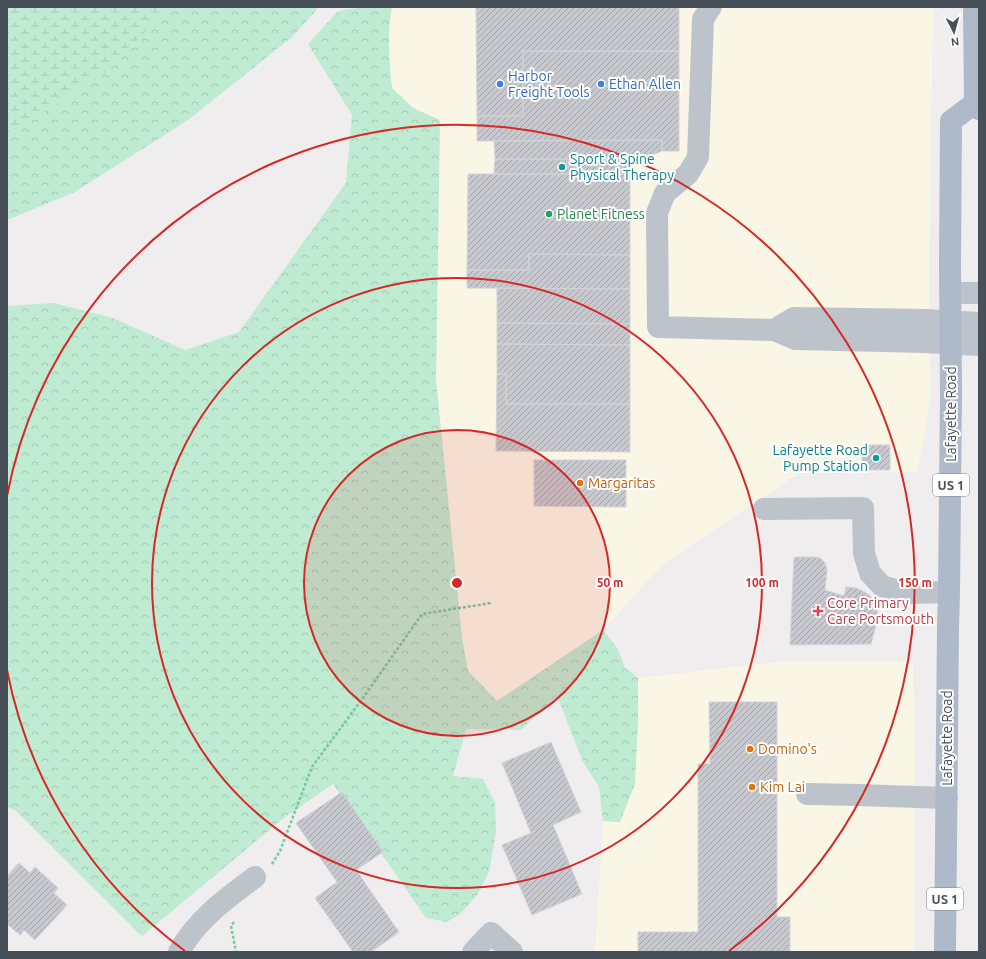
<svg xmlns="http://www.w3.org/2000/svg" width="986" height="959" viewBox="0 0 986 959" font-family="Ubuntu,sans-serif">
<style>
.commercial{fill:#faf6e6}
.forest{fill:url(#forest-crowns)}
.wetland{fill:url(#wetland-marsh)}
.building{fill:url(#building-hatch);stroke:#d1d3d8}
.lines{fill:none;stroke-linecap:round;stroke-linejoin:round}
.path{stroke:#78c6a5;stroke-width:2.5;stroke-dasharray:3 2;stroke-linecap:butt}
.minor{stroke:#bcc3cb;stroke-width:22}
.major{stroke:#aebaca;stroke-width:22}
.ring{fill:none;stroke:#d62828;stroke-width:2}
.shop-dot{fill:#3f7fe0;stroke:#fff;stroke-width:1.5}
.culture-dot{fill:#0f9aa8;stroke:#fff;stroke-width:1.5}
.leisure-dot{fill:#2e9e5b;stroke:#fff;stroke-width:1.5}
.food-dot{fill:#e8710a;stroke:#fff;stroke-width:1.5}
.health-dot{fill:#e0444e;stroke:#fff;stroke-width:1.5}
.labels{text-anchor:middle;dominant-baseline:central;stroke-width:4;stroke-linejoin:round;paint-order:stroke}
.shield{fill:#fff;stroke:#7e848b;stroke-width:1}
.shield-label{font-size:13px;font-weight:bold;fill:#474f59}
.shop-label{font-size:14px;fill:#366cbe;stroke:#fff;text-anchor:start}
.culture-label{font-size:14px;fill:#0d838f;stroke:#fff;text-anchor:start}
.leisure-label{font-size:14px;fill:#27864d;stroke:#fff;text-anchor:start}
.street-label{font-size:14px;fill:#474f59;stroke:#fff}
.food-label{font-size:14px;fill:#c56008;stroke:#fff;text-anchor:start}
.health-label{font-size:14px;fill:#be3a42;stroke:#fff;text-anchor:start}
.centre{fill:#d62828;stroke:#fff;stroke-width:2}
.ring-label{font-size:12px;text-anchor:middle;font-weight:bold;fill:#d62828;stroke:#fff;stroke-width:4;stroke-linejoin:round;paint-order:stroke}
</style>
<defs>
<pattern id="forest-crowns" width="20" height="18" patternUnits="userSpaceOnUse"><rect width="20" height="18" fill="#beebd2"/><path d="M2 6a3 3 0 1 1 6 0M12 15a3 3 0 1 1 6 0" fill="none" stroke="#a5cbb7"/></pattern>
<pattern id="wetland-marsh" width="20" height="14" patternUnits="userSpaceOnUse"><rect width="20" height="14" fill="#beebd2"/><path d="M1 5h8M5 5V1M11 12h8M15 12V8" fill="none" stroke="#a5cbb7"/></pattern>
<pattern id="building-hatch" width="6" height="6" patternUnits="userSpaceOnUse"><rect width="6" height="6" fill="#c7c9cf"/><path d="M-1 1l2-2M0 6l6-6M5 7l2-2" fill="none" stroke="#a3a6ab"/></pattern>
</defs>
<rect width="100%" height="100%" fill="#efeded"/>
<!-- commercial -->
<path class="commercial" d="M392,7H933L929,271L930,400L925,433L917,472L799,473L662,565L603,630L497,701L468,671L462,638L436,380L440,121L413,108L392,88L389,54V21Z
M785,661H913L915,763L914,952H595L603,821L620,822L638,721V678Z"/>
<!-- forest -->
<path class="forest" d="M169,7H319L292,37L188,120L73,193L7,220V136L108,71Z
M364,7H392C387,34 389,61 392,88L413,108L440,120L436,380L462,638L468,671L497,701L603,630L618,649L625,668L638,678V721L635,784L620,822L603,821L599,787L583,762L557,696L521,730L466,729L453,776L483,779L495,803L496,832L489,872L477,895L460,914L447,922L426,918L333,784L285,817L142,936L15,810L7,807V306L54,303L113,318L185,350L239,332L346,183L352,115L308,44L338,11Z"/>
<!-- wetland -->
<path class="wetland" d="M7,7H169L108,71L7,136Z"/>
<!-- building -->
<path class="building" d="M476,7H679V51H523V116H477Z
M523,51H679V151H662V140L477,141V116H523Z
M662,140V151L643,159H495L494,141Z
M495,159H630V174H494Z
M468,174H630V255L529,254V270H467Z
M529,254L630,255V289L467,288V270H529Z
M497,288L630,289V324L497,323Z
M497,323L630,324V345L497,344Z
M497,344L630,345V404H506V374H497Z
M497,374H506V404H630V452L496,451Z
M862,445H890V470H862Z
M534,460H626V507L534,506Z
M794,557H814L820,558L825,563L827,570L825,590L844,596L846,587L856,588L865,592L871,597L875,602L877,610L878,618L871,644L790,645Z
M709,702H777V917H790V952H638V932H698V764H710Z
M551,742L581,812L553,825L582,894L532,915L502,845L531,833L502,763Z
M342,792L383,852L356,870L399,932L371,952H353L315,898L337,882L296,823Z
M19,863L30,873L35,867L58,888L54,893L67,905L35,940L24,930L20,935L7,924V876Z"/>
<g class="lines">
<!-- path -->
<path class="path" d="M272,864L280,851L312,767L365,695L422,614L491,603
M234,922L231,926L236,952"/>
<!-- minor -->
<path class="minor" d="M711,7L703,19L698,157L688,174L665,193L657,213L658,327L774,330L795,339L925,342L979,345
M951,293H979
M774,330L794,318L925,320L979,323
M764,509L863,508L864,553L870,573L882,586L906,593L949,592
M807,794L858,795L947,798
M179,952C196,920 227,898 255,877
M473,952L491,933L512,952"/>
<!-- major -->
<path class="major" d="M974,7L975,103L979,109
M945,952L948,627L949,592L951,395L950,265L951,121L975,103"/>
</g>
<!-- distance rings -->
<circle cx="457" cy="583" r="153" fill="#d62828" fill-opacity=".12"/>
<g class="ring">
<circle cx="457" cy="583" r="153"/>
<circle cx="457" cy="583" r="305"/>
<path d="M185 951A458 458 0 0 1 7 670M7 496A458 458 0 1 1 729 951"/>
</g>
<!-- markers -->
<g class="shop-dot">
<circle cx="500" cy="84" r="4"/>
<circle cx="601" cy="84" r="4"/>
</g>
<g class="culture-dot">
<circle cx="562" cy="167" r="4"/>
<circle cx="876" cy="458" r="4"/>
</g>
<circle class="leisure-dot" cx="549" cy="214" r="4"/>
<g class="food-dot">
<circle cx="580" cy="483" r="4"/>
<circle cx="750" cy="749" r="4"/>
<circle cx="752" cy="787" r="4"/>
</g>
<path class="health-dot" d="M816 605h4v4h4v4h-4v4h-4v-4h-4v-4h4z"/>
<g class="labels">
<!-- shield labels -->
<g class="shield">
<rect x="933" y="474" width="36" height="22" rx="3"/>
<rect x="927" y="888" width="36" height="22" rx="3"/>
</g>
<g class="shield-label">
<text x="951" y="485">US 1</text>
<text x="945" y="899">US 1</text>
</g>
<!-- shop labels -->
<g class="shop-label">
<text x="508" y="76">Harbor<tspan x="508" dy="16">Freight Tools</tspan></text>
<text x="609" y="84">Ethan Allen</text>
</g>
<!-- culture labels -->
<g class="culture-label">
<text x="570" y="159">Sport &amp; Spine<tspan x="570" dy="16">Physical Therapy</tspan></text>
<text x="868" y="450" text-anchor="end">Lafayette Road<tspan x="868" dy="16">Pump Station</tspan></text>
</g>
<!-- leisure labels -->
<g class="leisure-label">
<text x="557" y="214">Planet Fitness</text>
</g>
<!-- street labels -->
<g class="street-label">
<text transform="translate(951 414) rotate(-90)">Lafayette Road</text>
<text transform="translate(947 738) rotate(-90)">Lafayette Road</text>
</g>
<!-- food labels -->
<g class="food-label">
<text x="588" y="483">Margaritas</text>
<text x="758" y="749">Domino's</text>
<text x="760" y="787">Kim Lai</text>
</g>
<!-- health labels -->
<g class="health-label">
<text x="827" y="603">Core Primary<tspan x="827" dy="16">Care Portsmouth</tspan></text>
</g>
</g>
<circle cx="457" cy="583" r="6" class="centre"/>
<g class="ring-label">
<text x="610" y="587">50 m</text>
<text x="762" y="587">100 m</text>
<text x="915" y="587">150 m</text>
</g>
<!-- border -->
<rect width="986" height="959" fill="none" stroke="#474f59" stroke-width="16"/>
<!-- north arrow -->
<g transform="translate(954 32) rotate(174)" stroke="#ffffff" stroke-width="3" paint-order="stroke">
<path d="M0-3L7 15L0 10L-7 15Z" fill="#474f59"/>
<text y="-6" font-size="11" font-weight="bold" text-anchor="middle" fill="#474f59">N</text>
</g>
</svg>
